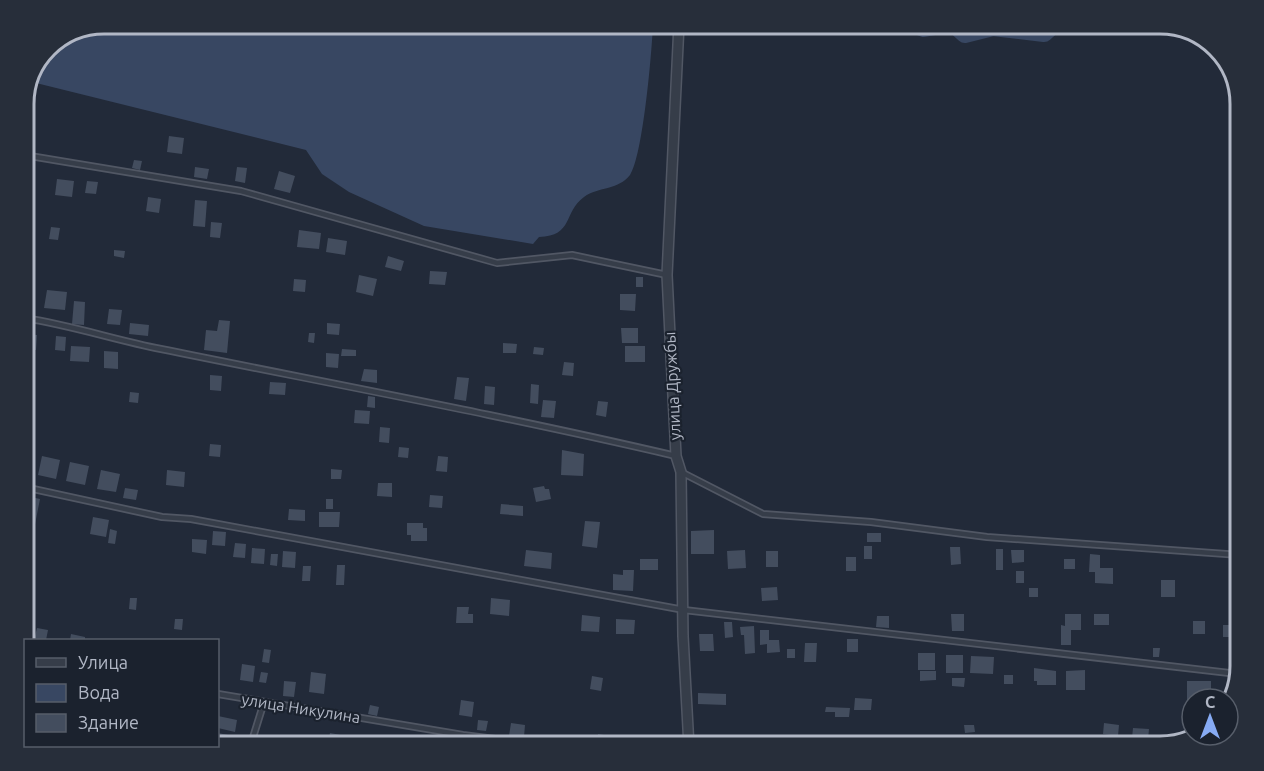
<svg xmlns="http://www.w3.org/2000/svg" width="1264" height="771" viewBox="0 0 1264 771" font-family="Ubuntu,sans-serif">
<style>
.water{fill:#384762}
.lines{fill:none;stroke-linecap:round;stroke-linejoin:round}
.river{stroke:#384762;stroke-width:18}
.building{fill:#434d5e}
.service-casing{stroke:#515764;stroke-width:8}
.minor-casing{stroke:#515764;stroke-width:12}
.service{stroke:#363d49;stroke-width:4.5}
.minor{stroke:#363d49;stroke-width:9}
.labels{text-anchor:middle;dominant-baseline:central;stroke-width:4.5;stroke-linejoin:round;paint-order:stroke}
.street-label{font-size:16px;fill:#b1b7c5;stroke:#1b222e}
.rim{fill:none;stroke:#b1b7c5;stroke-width:3}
</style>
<rect width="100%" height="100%" fill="#222a39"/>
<!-- water -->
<path class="water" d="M105,24H653C652,51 643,156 630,175C619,190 597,187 584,197C563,212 574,236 539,237L533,244L424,226L349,192L322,174L306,150L32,82L48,47Z"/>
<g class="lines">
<!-- river -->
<path class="river" d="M913,24L924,28L947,24
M954,24L965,34L993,27L1044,33L1054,24"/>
</g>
<!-- building -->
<path class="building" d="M169,136L184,138L182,154L167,152Z
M134,160L142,161L140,170L132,168Z
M195,167L209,169L207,179L194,177Z
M237,167L247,168L245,183L235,181Z
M279,171L295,176L290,193L274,189Z
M57,179L74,181L72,197L55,195Z
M87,181L98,182L96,194L85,193Z
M148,197L161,199L159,213L146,211Z
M195,200L207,201L205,227L193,226Z
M211,222L222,223L220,238L210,237Z
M51,227L60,228L58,240L49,239Z
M299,230L321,233L319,249L297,247Z
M328,238L347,241L345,255L326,252Z
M114,250L125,251L124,258L114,256Z
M388,256L404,261L401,271L385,267Z
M430,271L447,272L445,285L429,284Z
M359,275L377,279L373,296L356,292Z
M636,277H643V287H636Z
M294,279L306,280L305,292L293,291Z
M47,290L67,292L65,310L44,308Z
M620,294H636L635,311L620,310Z
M24,297H29L27,314L24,313Z
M74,301L85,302L84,325L72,324Z
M109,309L122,310L120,325L107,324Z
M219,320L230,321L227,353L204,350L206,330L217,331Z
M130,323L149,325L148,336L129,334Z
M327,323L340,324L339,335L327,334Z
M621,328H638V343H622Z
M309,333H315L314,343L308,342Z
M24,334L37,335L36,350L24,349Z
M56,336L66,337L65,351L55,350Z
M503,343L517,344L516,353H503Z
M71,346L90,347L89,362L70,361Z
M625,346H645V362H625Z
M534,347L544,348L543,355L533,354Z
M342,349L356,350V356H341Z
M104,351L118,352V369L104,368Z
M326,353L339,354L338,368L326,367Z
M564,362L574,363L573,376L562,375Z
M364,369L377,370V383L361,381Z
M210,375L222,376L221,391L210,390Z
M457,377L469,378L466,401L454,399Z
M270,382L286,383L285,395L269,394Z
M531,384L539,385L538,404L530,403Z
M485,386L495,387L494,405L484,404Z
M130,392L139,393L138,403L129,402Z
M368,396L375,397V408L367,407Z
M543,400L556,401L554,418L541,417Z
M598,401L608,402L606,417L596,415Z
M355,410L370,411L369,424L354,423Z
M380,427L390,428L389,443L379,442Z
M210,444L221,445L220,457L209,456Z
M399,447L409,448L408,458L398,457Z
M562,450L584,454L583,476L561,475Z
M42,456L60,460L56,479L38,475Z
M438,456L448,457L447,472L436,471Z
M70,462L89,466L85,485L66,481Z
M331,469L342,470L341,479H331Z
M101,470L120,474L116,492L97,489Z
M167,470L185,472L184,487L166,485Z
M378,483H392V497L377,496Z
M544,486L545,489H549L551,499L536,502L533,488Z
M125,488L138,490L136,500L123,498Z
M430,495L443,496L442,508L429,507Z
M31,497L40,499L26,570L24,531Z
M326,499H333V509H326Z
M501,504L523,506V516L500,514Z
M289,509L305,510V521L288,520Z
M319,512H340L339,527H319Z
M93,517L109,520L106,537L90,534Z
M585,521L600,522L597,548L582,546Z
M407,523H423V528H427V541H411V535H407Z
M110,529L117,531L115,544L108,543Z
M714,530V554H691V531Z
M213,531L226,532L225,546L212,545Z
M867,533H881V542H867Z
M192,539L207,540L206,554L192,552Z
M235,543L246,544L245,558L233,557Z
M864,546H872V559H864Z
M950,547H960L961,564L951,565Z
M252,548L265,549L264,564L251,563Z
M996,549H1003V570H996Z
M526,550L552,553L551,569L524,566Z
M745,550L746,568L728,569L727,551Z
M1011,550H1024V562L1012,563Z
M283,551L296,552L295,568L282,567Z
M766,551H778V567H766Z
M271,554H278L277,566L270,565Z
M1090,554L1100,555V568H1113V584L1095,583V572H1089Z
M846,557H856V571H846Z
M640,559H658V570H640Z
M1064,559H1075V569H1064Z
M337,565H345L344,585H336Z
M303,566H311L310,581H302Z
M623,570H634L633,591L613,590V574L623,575Z
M1016,571H1024V583H1016Z
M1161,580H1175V597H1161Z
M777,587L778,600L762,601L761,588Z
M1029,588H1038V597H1029Z
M130,598H137L136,610L129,609Z
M491,598L510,600L509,616L490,614Z
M457,607H469L468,614H473V623H456Z
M951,614H964V631H952Z
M1065,614H1081V630H1071V645H1061V625L1065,626Z
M1094,614H1109V625H1094Z
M582,615L600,617L599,632L581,631Z
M877,616H889V628L876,627Z
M175,619H183L182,630L174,629Z
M616,619L635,620L634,634H616Z
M1193,621H1205V634H1193Z
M724,622H732L733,637L725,638Z
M1223,625H1231V637H1223Z
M754,626L755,653L745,654L744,635H741L740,627Z
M37,628L48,630L46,640H34Z
M760,630H769V640H779L780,652L767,653V644L760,645Z
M71,634L85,637V640H70Z
M699,634H713L714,651H700Z
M847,639H858V652H847Z
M805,643H817L816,662H804Z
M1153,648H1160L1159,657H1153Z
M264,649L271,650L269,663L262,662Z
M787,649H795V658H787Z
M918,653H935V670H918Z
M946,655H963V673H946Z
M971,656L994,657L993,674L970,673Z
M242,664L255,666L253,682L240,680Z
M1034,668L1056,671V685H1037V681H1034Z
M1085,670V690H1066V671Z
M920,671H936V680L920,681Z
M261,672L268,673L266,683L259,682Z
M311,672L326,674L324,694L309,692Z
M1004,675H1013V684H1004Z
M592,676L603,678L601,691L590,689Z
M952,678H965L964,687L952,686Z
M284,681L296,682L294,697L283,696Z
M1187,681H1211V699L1187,701Z
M698,693L726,694V705L698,704Z
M855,698L872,699L871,710H854Z
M461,700L474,702L472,717L459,715Z
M370,705L379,707L377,716L368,714Z
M826,707L850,708L849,717H835V712H825Z
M218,716L237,720L235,732L218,728Z
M478,720L488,721L486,731L477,730Z
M511,723L525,725L524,737L509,736Z
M1104,723L1119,725L1118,736L1103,734Z
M964,725H974L975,732L965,733Z
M1133,728L1149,729L1148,740L1132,738Z
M218,733L243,738L242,746L233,744L232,747H218Z
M330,733L346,736L344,747H327Z
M598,734L610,736L609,746L597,745Z
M355,738L364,741L363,747H352Z
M712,738H730V747H712Z
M654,740H666V747H654Z"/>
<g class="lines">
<!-- service casing -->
<g class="service-casing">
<path id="service" d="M24,155L241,191L497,263L572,255L667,275
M24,318C71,325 115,340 161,349C333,384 505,416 676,456
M681,472L763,514L871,522L987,537L1240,555
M24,487L162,517L191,519L684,610L1238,674
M24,658H26
M218,694L463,735L562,747
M250,747L264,702"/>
</g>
<!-- minor casing -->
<g class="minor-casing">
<path id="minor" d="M679,24L667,275L676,456L681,472L683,636L689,747"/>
</g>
<!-- service -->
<use href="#service" class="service"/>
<!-- minor -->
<use href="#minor" class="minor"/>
</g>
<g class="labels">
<!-- street labels -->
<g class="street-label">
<text transform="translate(672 386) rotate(-93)">улица Дружбы</text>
<text transform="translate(301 708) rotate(9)">улица Никулина</text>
</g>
</g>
<!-- crop -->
<path d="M0 0H1264V771H0ZM104 34H1160A70 70 0 0 1 1230 104V666A70 70 0 0 1 1160 736H104A70 70 0 0 1 34 666V104A70 70 0 0 1 104 34Z" fill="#272e3a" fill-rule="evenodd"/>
<path class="rim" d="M104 34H1160A70 70 0 0 1 1230 104V666A70 70 0 0 1 1160 736H104A70 70 0 0 1 34 666V104A70 70 0 0 1 104 34Z"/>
<!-- legend -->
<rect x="24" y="639" width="195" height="108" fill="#1b222e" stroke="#575e6a" stroke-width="1.5"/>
<rect x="36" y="658" width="30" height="9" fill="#363d49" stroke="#575e6a" stroke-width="1.5"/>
<text x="78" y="669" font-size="18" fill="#b1b7c5">Улица</text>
<rect x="36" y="684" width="30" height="18" fill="#384762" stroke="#575e6a" stroke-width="1.5"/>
<text x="78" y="699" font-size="18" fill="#b1b7c5">Вода</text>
<rect x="36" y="714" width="30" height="18" fill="#434d5e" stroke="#575e6a" stroke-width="1.5"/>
<text x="78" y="729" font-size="18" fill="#b1b7c5">Здание</text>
<!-- north arrow -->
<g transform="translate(1210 717)"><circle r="28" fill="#1b222e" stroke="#575e6a" stroke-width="1.5"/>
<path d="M0-4.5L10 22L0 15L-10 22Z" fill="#87abf4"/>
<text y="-9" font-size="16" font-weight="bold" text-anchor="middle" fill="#b1b7c5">С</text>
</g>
</svg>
